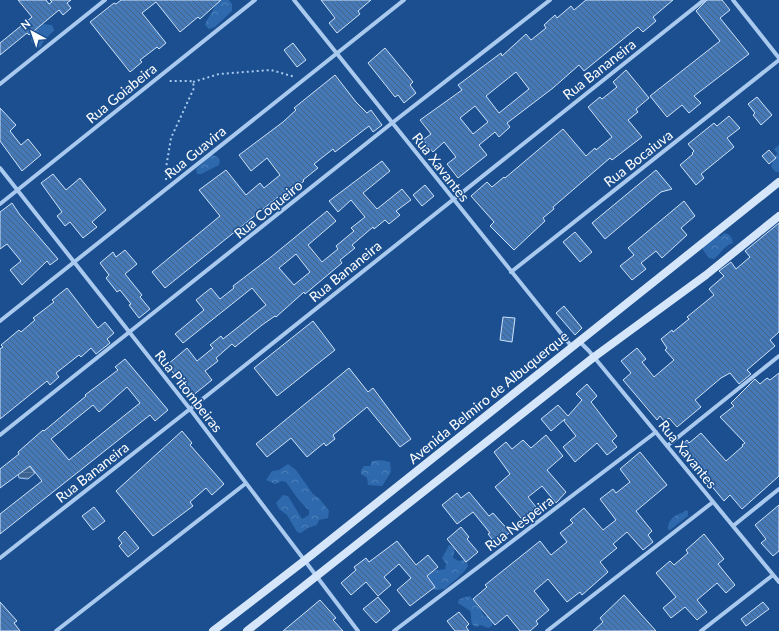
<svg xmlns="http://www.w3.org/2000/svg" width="779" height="631" viewBox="0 0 779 631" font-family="Lato,sans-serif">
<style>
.forest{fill:url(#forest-crowns)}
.water{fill:url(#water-rules);stroke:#9cc4f0}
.building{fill:url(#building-back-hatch);stroke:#cfe3fa;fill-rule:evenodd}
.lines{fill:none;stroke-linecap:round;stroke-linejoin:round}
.path{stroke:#a9c9ee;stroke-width:2;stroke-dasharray:2 3;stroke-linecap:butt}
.street{stroke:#a9c9ee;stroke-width:4}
.secondary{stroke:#d6e6fa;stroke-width:8}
.labels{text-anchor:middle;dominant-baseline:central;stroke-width:3;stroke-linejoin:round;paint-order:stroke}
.street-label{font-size:14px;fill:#fff;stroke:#1b4f8f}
</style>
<defs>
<pattern id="forest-crowns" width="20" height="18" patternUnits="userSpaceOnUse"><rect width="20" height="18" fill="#2e69ad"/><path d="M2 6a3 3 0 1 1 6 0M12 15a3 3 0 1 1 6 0" fill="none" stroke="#4d80b9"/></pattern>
<pattern id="water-rules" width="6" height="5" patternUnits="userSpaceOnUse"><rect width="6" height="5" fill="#3c6290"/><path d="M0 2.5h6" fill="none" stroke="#597aa1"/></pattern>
<pattern id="building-back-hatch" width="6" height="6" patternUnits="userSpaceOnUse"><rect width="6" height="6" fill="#4478b7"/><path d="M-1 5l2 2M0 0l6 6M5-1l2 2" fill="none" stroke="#486282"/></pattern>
</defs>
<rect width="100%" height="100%" fill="#1b4f8f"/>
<!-- forest -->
<path class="forest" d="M219,0H229L232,4V11L215,27L209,29L205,25L206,22Z
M42,24L52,25L54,30L43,42L41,47L36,48L31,41V34Z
M779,145V172C775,173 773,169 771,166L777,153L774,149Z
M210,155L216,156L220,160L219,165L201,174H197L196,169Z
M724,233C730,234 732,237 733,243C723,246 721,254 714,259L709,258L703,250V240L711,235L721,236Z
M380,460L390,462L391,472L382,486L368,485L367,478L361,474V470L364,466H370L372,461Z
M288,464L296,470L313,494L319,498L329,511L328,518L319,520L317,525L308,528L301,533L297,532L287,515L279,509L276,503L283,495L288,496L302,519L309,515V510C300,503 293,492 286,482L282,481L275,484L266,480L272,471L279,470Z
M685,510L688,511V516L670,530L668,529C668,519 675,515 684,512Z
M449,545L455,548L453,558L459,561L466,559L468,566C463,575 453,581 445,589L434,590L431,587L428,575L432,571L445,569L446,564L442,558Z
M470,596L477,604L479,605L484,616H489L493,621L492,626L488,628L481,625L476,627C468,623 473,618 470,611L458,603L459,599Z"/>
<!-- water -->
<path class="water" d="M28,465L35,473L28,479L19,478L17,468Z"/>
<!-- building -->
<path class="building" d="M18,0H46L49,4L52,2L50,0H71L67,3L71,8L63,15L59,10L29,35L27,33L0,55V43L32,17Z
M121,0H221L200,19L198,17L180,32L156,2L142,13L166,43L159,49L157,47L140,60L142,62L130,72L90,22L114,3L116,4Z
M321,0H371L358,11L360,14L337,33L329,23L335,18Z
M586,0H673L653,17L656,21L643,32L638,27L584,71L579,65L553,88L507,123L510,127L499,137L495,132L479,145L487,155L458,178L447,164L456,157L444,142L433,152L423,140L431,134L420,120L462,90L458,85L501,53L502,56L526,34L531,40L546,28L544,25L555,15L557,18L571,6L574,10ZM516,72L529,89L499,113L486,96ZM475,106L488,122L473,134L460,118Z
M707,0H722L730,10L720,18L749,54L694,96L701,103L689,113L682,105L667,117L650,96L720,41L696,11Z
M293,43L306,60L297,67L284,50Z
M385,48L413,82L410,85L416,93L404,103L398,95L395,97L368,63Z
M626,70L649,98L636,109L638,112L628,120L642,137L612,160L610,158L553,207L554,209L543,218L545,221L514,250L490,226L494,222L471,196L487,182L492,187L504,177L505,178L563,129L586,156L595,148L596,150L612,137L588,107L600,97L602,99L617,87L613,82Z
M335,75L356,102L367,113L371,110L382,125L373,132L369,126L335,152L333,149L314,164L318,168L303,180L304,181L291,192L292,193L282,202L278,197L165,288L152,272L220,216L199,190L226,170L246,195L260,183L264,188L280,175L267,158L251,171L239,155L283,122L296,110L294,108Z
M757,97L772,115L761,125L753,115L755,113L748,104Z
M0,108L16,125L10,131L21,145L28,139L41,155L22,171L0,141Z
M729,116L740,128L727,138L734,147L701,174L704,178L696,185L680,165L693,154L692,153L694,151L688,144L714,123L717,126Z
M769,150L776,158L769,164L762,156Z
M382,161L390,171L363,193L377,209L402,189L411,200L396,211L400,215L389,224L385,220L374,229L373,227L352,245L355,248L340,260L342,263L305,294L304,292L276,317L275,316L262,325L235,347L232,344L216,358L218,361L205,371L212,380L192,396L167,365L187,348L197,361L213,348L210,345L221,336L223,339L266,305L252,288L183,343L175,334L204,310L196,300L211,288L220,299L234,288L233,286L271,257L327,211L336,221L308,245L322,262L338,249L336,246L354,231L351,228L365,217L351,200L338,212L329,201ZM296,254L310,272L294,285L279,268Z
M656,170L672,189L661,192L605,239L592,223Z
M53,174L66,190L80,178L106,210L92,222L97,227L83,238L70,222L65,226L57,216L62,212L41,183Z
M425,185L434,196L422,206L413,195Z
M684,201L695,216L681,228L687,235L662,258L656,251L641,263L646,269L632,280L620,266L634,255L628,248Z
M12,203L20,215L58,259L50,265L47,261L22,285L10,270L21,261L7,244L0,249V212Z
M779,223V332L770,340L775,346L747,370L751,374L739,384L730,373L721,378L695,400L701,407L677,427L669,418L664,421L660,416L657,420L623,380L631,373L621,361L637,348L646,359L642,362L654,377L674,360L665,350L667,348L661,339L672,330L673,332L689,319L687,317L714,295L709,289L724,276L719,271L731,262L736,269L750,257L745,251Z
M575,232L592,252L580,262L563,242Z
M125,250L137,264L125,274L142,295L140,297L150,309L139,318L129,305L131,304L120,290L117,292L106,278L109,275L100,263L113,252L116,257Z
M67,288L98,328L105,322L114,333L107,339L110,343L96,354L91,348L81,357L79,355L56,373L59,377L50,385L47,381L0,419V349L3,347L1,345L19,330L21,332L35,320L33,318L54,302L52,300Z
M564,306L582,328L575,335L556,313Z
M503,317L515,318L512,342L500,340Z
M313,321L335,350L277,396L254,368Z
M125,359L168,410L155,421L150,415L0,534V514L42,481L30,466L0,488V469L19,454L18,452L43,430L44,431L86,396L85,395L118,370L115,367ZM127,387L140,403L69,460L51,439L93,405L99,412Z
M349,368L368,392L373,388L411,439L400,447L367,407L333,435L335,439L326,446L324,443L307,457L291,438L267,457L256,444Z
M779,373V476L742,509L730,495L724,501L679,447L687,440L689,443L701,433L726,461L743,446L742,445L745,443L720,417L734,406L731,403L755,379L760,384L767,378L770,380Z
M587,384L597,396L591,402L617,436L612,441L617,447L607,455L597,443L575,462L563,447L576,436L564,421L565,419L551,431L541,419L558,405L568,416L582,400L576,394Z
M182,431L192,443L190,445L224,484L212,495L206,488L190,502L193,506L153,536L116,491Z
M546,435L563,456L547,470L566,492L556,503L542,486L528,497L540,512L526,524L495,487L510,474L494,452L506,442L512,449L523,440L531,448Z
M640,452L667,485L636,511L652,531L648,535L653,542L643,550L627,532L613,544L617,548L600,562L608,572L582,595L580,592L567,602L548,579L534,591L549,610L536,621L538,624L530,631H520L507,615L495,625L473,599L487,587L485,585L540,541L551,555L567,542L560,533L573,523L570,520L584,508L603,530L616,520L600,499L613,489L616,493L630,482L620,469Z
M469,492L489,516L493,513L510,532L496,544L488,534L490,533L473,512L457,524L442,505L457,493L461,498Z
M779,505V551L773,556L761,543L766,539L755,525Z
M94,507L105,521L93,530L82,516Z
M461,527L469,537L467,539L478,552L466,562L447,539Z
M125,531L139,548L128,557L119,546L122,543L118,538Z
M704,534L724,559L718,564L735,585L726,593L717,583L697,600L707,612L697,620L685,607L671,618L663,608L676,597L656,573L670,561L674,565L688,553L686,550Z
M397,541L416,565L428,555L438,567L427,576L435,587L410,606L397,590L411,578L399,564L384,577L391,585L378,596L366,582L351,595L341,583L356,570L354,567L366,558L369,562Z
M624,595L656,631H593L603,622L600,618Z
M378,597L390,611L376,623L363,609Z
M320,600L336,618L333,620L343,631H283Z
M0,602L17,621L14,623L20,631H0Z
M763,602L769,609L746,626L741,619Z
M459,612L469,624L466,627L469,631H455L447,621Z"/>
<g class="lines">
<!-- path -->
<path class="path" d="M193,82L219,74L271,70L295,77
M166,180V168L171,138L194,88L193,82L190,81H167"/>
<!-- street -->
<path class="street" d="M294,0L572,347
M733,0L779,58
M0,84L105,0
M0,168L190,409L358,631
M0,204L255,0
M511,272L779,60
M0,321L404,0
M579,341L589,351L779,582
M0,435L392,123L550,0
M667,446L779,356
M733,526L779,489
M0,558L190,409L704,0
M56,631L245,484
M394,631L656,432
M547,631L713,502
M701,631L773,575"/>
<!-- secondary -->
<path class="secondary" d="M213,631L304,561L779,182
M247,631L594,357L706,275L779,216"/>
</g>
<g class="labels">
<!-- street labels -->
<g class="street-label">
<text transform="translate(599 69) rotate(-38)">Rua Bananeira</text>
<text transform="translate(121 93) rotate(-39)">Rua Goiabeira</text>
<text transform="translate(195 152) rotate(-39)">Rua Guavira</text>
<text transform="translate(638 158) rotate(-38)">Rua Bocaiuva</text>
<text transform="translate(441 167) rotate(52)">Rua Xavantes</text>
<text transform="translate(268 209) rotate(-39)">Rua Coqueiro</text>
<text transform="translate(345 271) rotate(-39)">Rua Bananeira</text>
<text transform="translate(189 391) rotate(52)">Rua Pitombeiras</text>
<text transform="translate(488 397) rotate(-39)">Avenida Belmiro de Albuquerque</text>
<text transform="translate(688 454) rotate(51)">Rua Xavantes</text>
<text transform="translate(92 472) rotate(-38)">Rua Bananeira</text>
<text transform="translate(519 523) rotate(-37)">Rua Nespeira</text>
</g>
</g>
<!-- north arrow -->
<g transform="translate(32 32) rotate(320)" stroke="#1b4f8f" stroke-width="3" paint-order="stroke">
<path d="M0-3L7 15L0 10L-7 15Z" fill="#ffffff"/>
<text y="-6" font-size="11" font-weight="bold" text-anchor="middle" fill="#ffffff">N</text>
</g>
</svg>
